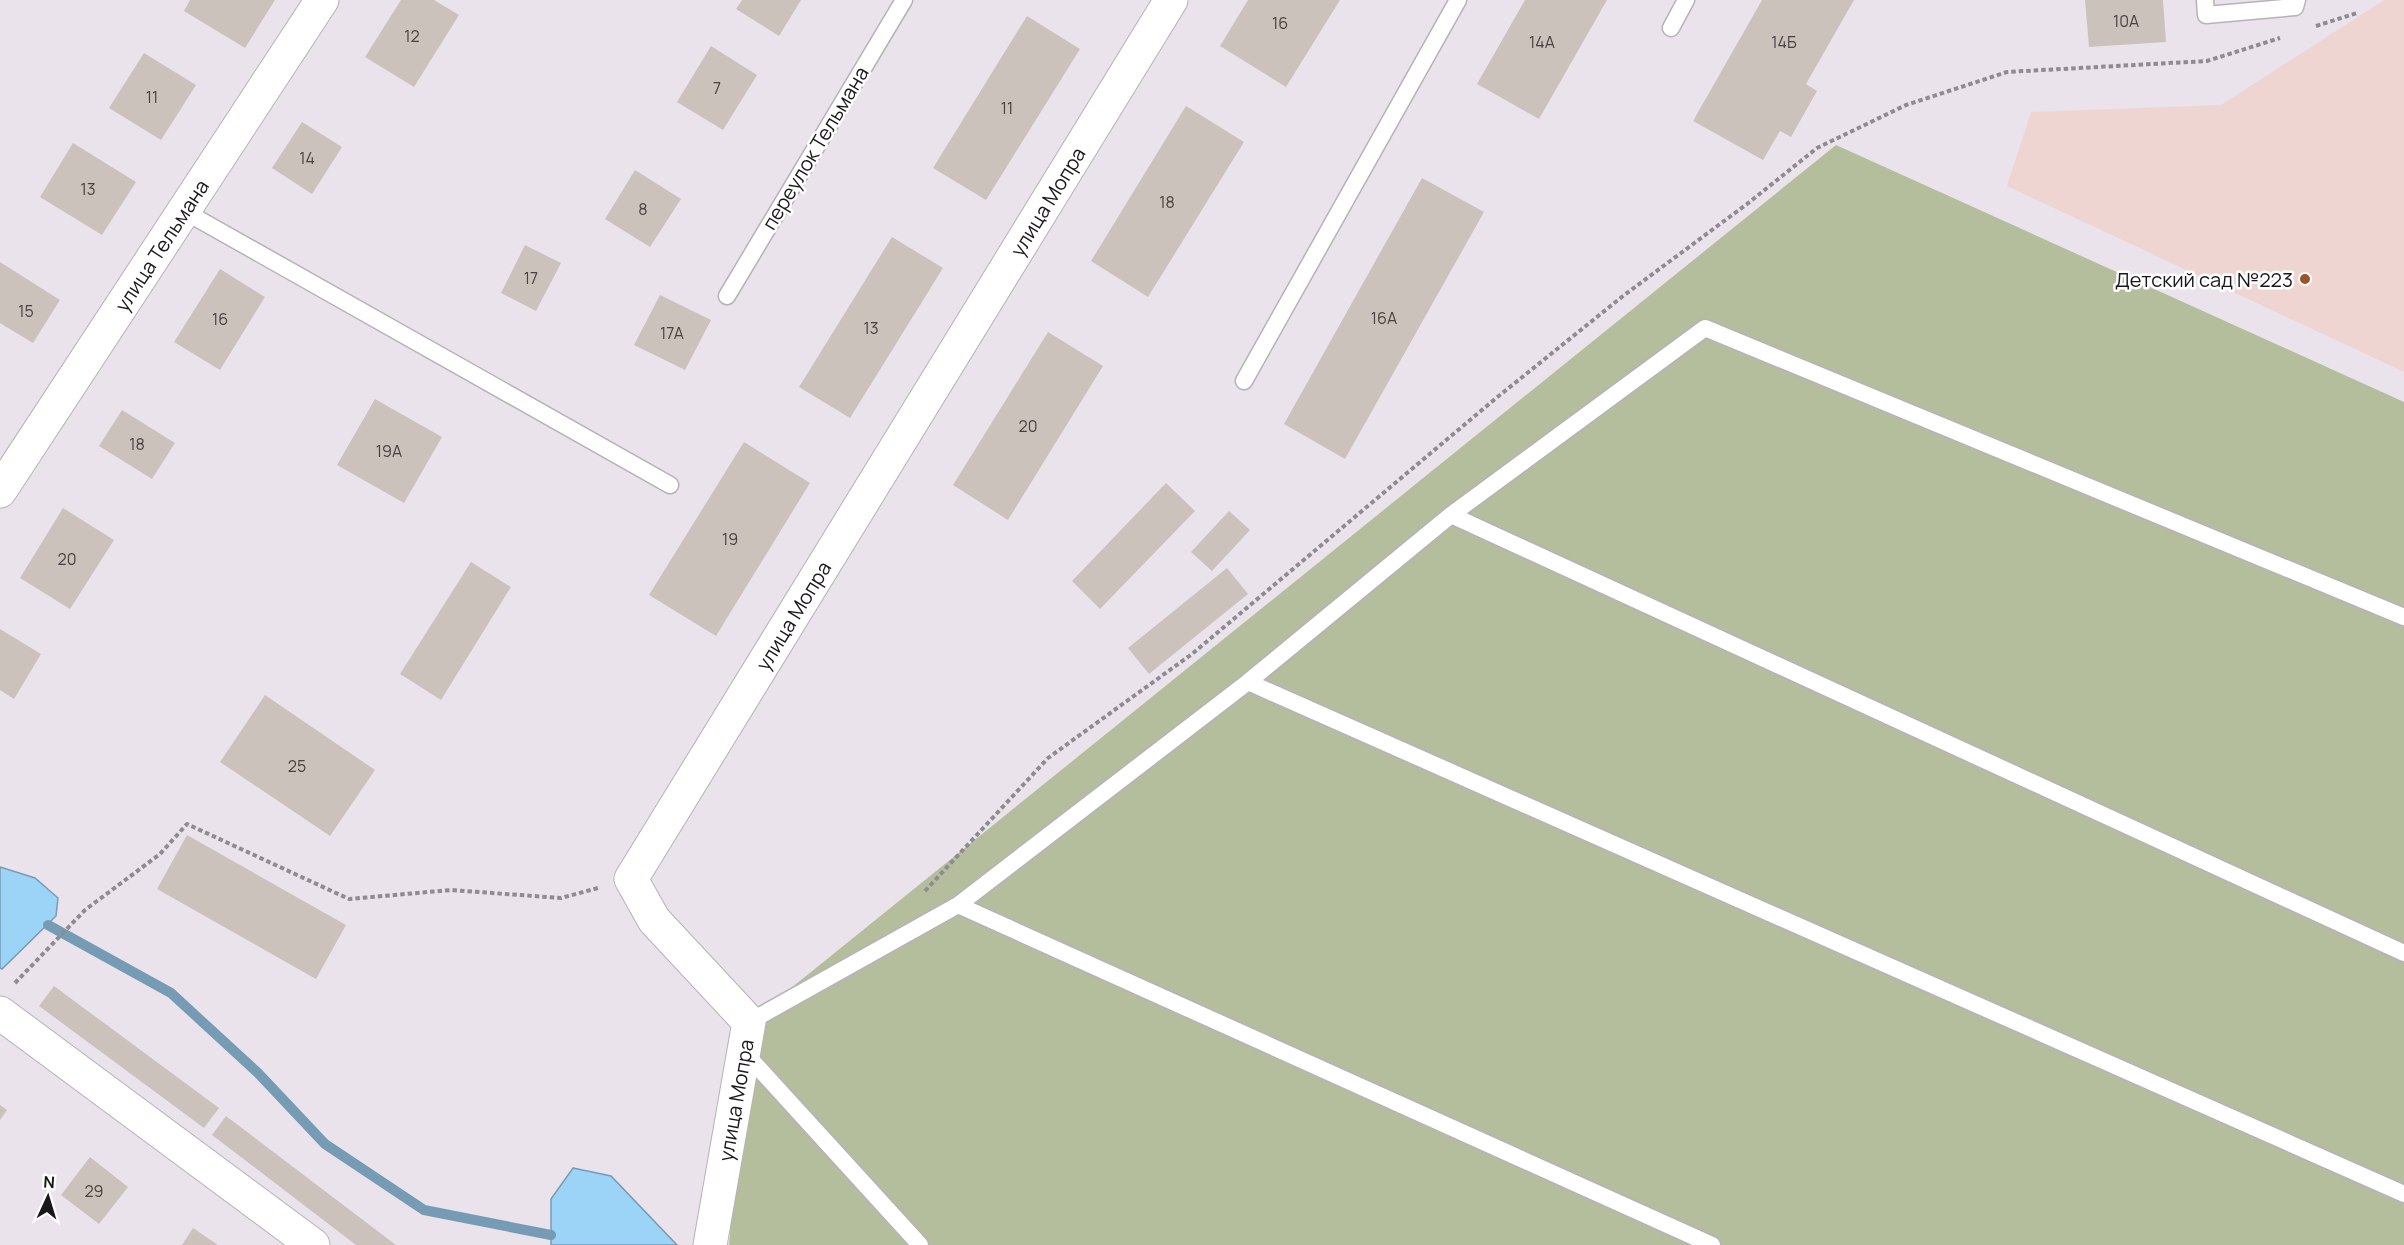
<svg xmlns="http://www.w3.org/2000/svg" width="2404" height="1245" viewBox="0 0 2404 1245" font-family="Manrope,sans-serif">
<style>
.education{fill:#efd5d1}
.green{fill:#b4be9d}
.water{fill:#9cd4f8;stroke:#759bb5;stroke-width:1.5}
.lines{fill:none;stroke-linecap:round;stroke-linejoin:round}
.stream{stroke:#759bb5;stroke-width:10}
.building{fill:#ccc2bc}
.lane-casing{stroke:#b8b1b9;stroke-width:19}
.street-casing{stroke:#b8b1b9;stroke-width:35}
.path{stroke:#908b91;stroke-width:4;stroke-dasharray:4.5 3;stroke-linecap:butt}
.lane{stroke:#fff;stroke-width:16}
.street{stroke:#fff;stroke-width:33}
.poi-dot{fill:#995527;stroke:#fff;stroke-width:2}
.labels{text-anchor:middle;dominant-baseline:central;stroke-width:5;stroke-linejoin:round;paint-order:stroke}
.number-label{font-size:16px;fill:#464242}
.street-label{font-size:20px;fill:#1a171a;stroke:#fff}
.poi-label{font-size:20px;fill:#1a171a;stroke:#fff;text-anchor:end}
</style>
<rect width="100%" height="100%" fill="#eae3eb"/>
<!-- education -->
<path class="education" d="M2384,0H2404V372L2007,186L2031,112L2221,105Z"/>
<!-- green -->
<path class="green" d="M1836,145L2404,402V1245H729L749,1022Z"/>
<!-- water -->
<path class="water" d="M0,867L35,878L58,898L56,916L2,969L0,968Z
M573,1168L611,1176L677,1245H551V1199Z"/>
<g class="lines">
<!-- stream -->
<path class="stream" d="M48,925L171,993L258,1073L325,1144L424,1210L551,1235"/>
</g>
<!-- building -->
<path class="building" d="M190,0H275L245,48L184,11Z
M401,0H434L459,15L414,87L365,57Z
M742,0H801L779,36L736,9Z
M1248,0H1340L1286,87L1220,46Z
M1525,0H1607L1539,119L1477,84Z
M1762,0H1854L1806,84L1817,91L1791,137L1780,131L1763,160L1693,121Z
M2085,0H2163L2166,42L2089,47Z
M1027,16L1080,49L986,200L933,168Z
M711,46L757,75L723,130L677,102Z
M144,53L196,85L161,140L109,108Z
M1186,106L1244,142L1148,297L1091,261Z
M302,122L342,147L312,194L272,168Z
M73,143L136,182L102,235L40,197Z
M635,170L681,199L650,247L605,219Z
M1422,178L1484,212L1345,459L1284,424Z
M892,237L943,268L850,418L799,387Z
M525,245L561,263L536,311L501,293Z
M0,262L60,300L33,343L0,323Z
M220,269L265,297L220,370L174,342Z
M660,295L711,320L685,370L634,345Z
M1048,332L1103,366L1008,520L953,485Z
M375,399L442,437L404,503L337,465Z
M122,410L175,443L152,479L99,446Z
M744,442L810,483L716,636L649,595Z
M1166,483L1195,511L1100,609L1072,581Z
M63,508L114,540L70,609L20,578Z
M1229,511L1250,530L1212,571L1191,552Z
M471,562L511,587L441,700L400,674Z
M1227,568L1248,594L1149,674L1128,648Z
M0,629L41,654L14,699L0,690Z
M265,695L375,770L330,836L220,762Z
M187,835L346,925L316,979L157,889Z
M54,986L219,1108L204,1128L39,1006Z
M0,1105L7,1110L0,1120Z
M226,1116L396,1245H356L212,1135Z
M90,1157L128,1187L99,1224L61,1195Z
M193,1228L218,1245H182Z"/>
<g class="lines">
<!-- lane casing -->
<g class="lane-casing">
<path id="lane" d="M2205,0L2206,15L2295,7L2297,0
M1671,28L1686,0
M184,211L670,485
M727,296L904,0
M1244,381L1458,0
M1451,515L2404,953
M1248,682L2404,1194
M958,905L1712,1245
M749,1022L958,905L1248,682L1451,515L1705,328L2404,617
M744,1052L920,1245"/>
</g>
<!-- street casing -->
<g class="street-casing">
<g id="street">
<path id="s1" d="M0,491L322,0"/>
<path d="M0,1013L313,1245"/>
<path id="s2" d="M710,1245L749,1022L654,920L631,879L1171,0"/>
</g>
</g>
<!-- path -->
<path class="path" d="M2316,26L2357,13
M925,891L1048,758L1192,654L1495,399L1623,296L1747,204L1817,148L1906,105L2007,72L2207,61L2280,38
M15,983L85,910L160,854L187,824L349,899L451,890L561,898L598,888"/>
<!-- lane -->
<use href="#lane" class="lane"/>
<!-- street -->
<use href="#street" class="street"/>
</g>
<!-- markers -->
<circle class="poi-dot" cx="2305" cy="279" r="6"/>
<g class="labels">
<!-- number labels -->
<g class="number-label">
<text x="2126" y="21">10А</text>
<text x="1280" y="23">16</text>
<text x="412" y="36">12</text>
<text x="1542" y="42">14А</text>
<text x="1784" y="42">14Б</text>
<text x="717" y="88">7</text>
<text x="152" y="97">11</text>
<text x="1007" y="108">11</text>
<text x="307" y="158">14</text>
<text x="88" y="189">13</text>
<text x="1167" y="202">18</text>
<text x="643" y="209">8</text>
<text x="531" y="278">17</text>
<text x="26" y="311">15</text>
<text x="1384" y="318">16А</text>
<text x="220" y="319">16</text>
<text x="871" y="328">13</text>
<text x="672" y="333">17А</text>
<text x="1028" y="426">20</text>
<text x="137" y="444">18</text>
<text x="389" y="451">19А</text>
<text x="730" y="539">19</text>
<text x="67" y="559">20</text>
<text x="297" y="766">25</text>
<text x="94" y="1191">29</text>
</g>
<!-- street labels -->
<g class="street-label">
<text transform="translate(815 148) rotate(-59)">переулок Тельмана</text>
<text stroke="none"><textPath href="#s2" startOffset="1208">улица Мопра</textPath></text>
<text stroke="none"><textPath href="#s1" startOffset="294">улица Тельмана</textPath></text>
<text stroke="none"><textPath href="#s2" startOffset="722">улица Мопра</textPath></text>
<text stroke="none"><textPath href="#s2" startOffset="147">улица Мопра</textPath></text>
</g>
<!-- poi labels -->
<g class="poi-label">
<text x="2293" y="279">Детский сад №223</text>
</g>
</g>
<!-- north arrow -->
<g transform="translate(48 1197) rotate(4)" stroke="#ffffff" stroke-width="4.5" paint-order="stroke">
<path d="M0-4.5L10 22L0 15L-10 22Z" fill="#1a171a"/>
<text y="-9" font-size="16" font-weight="bold" text-anchor="middle" fill="#1a171a">N</text>
</g>
</svg>
